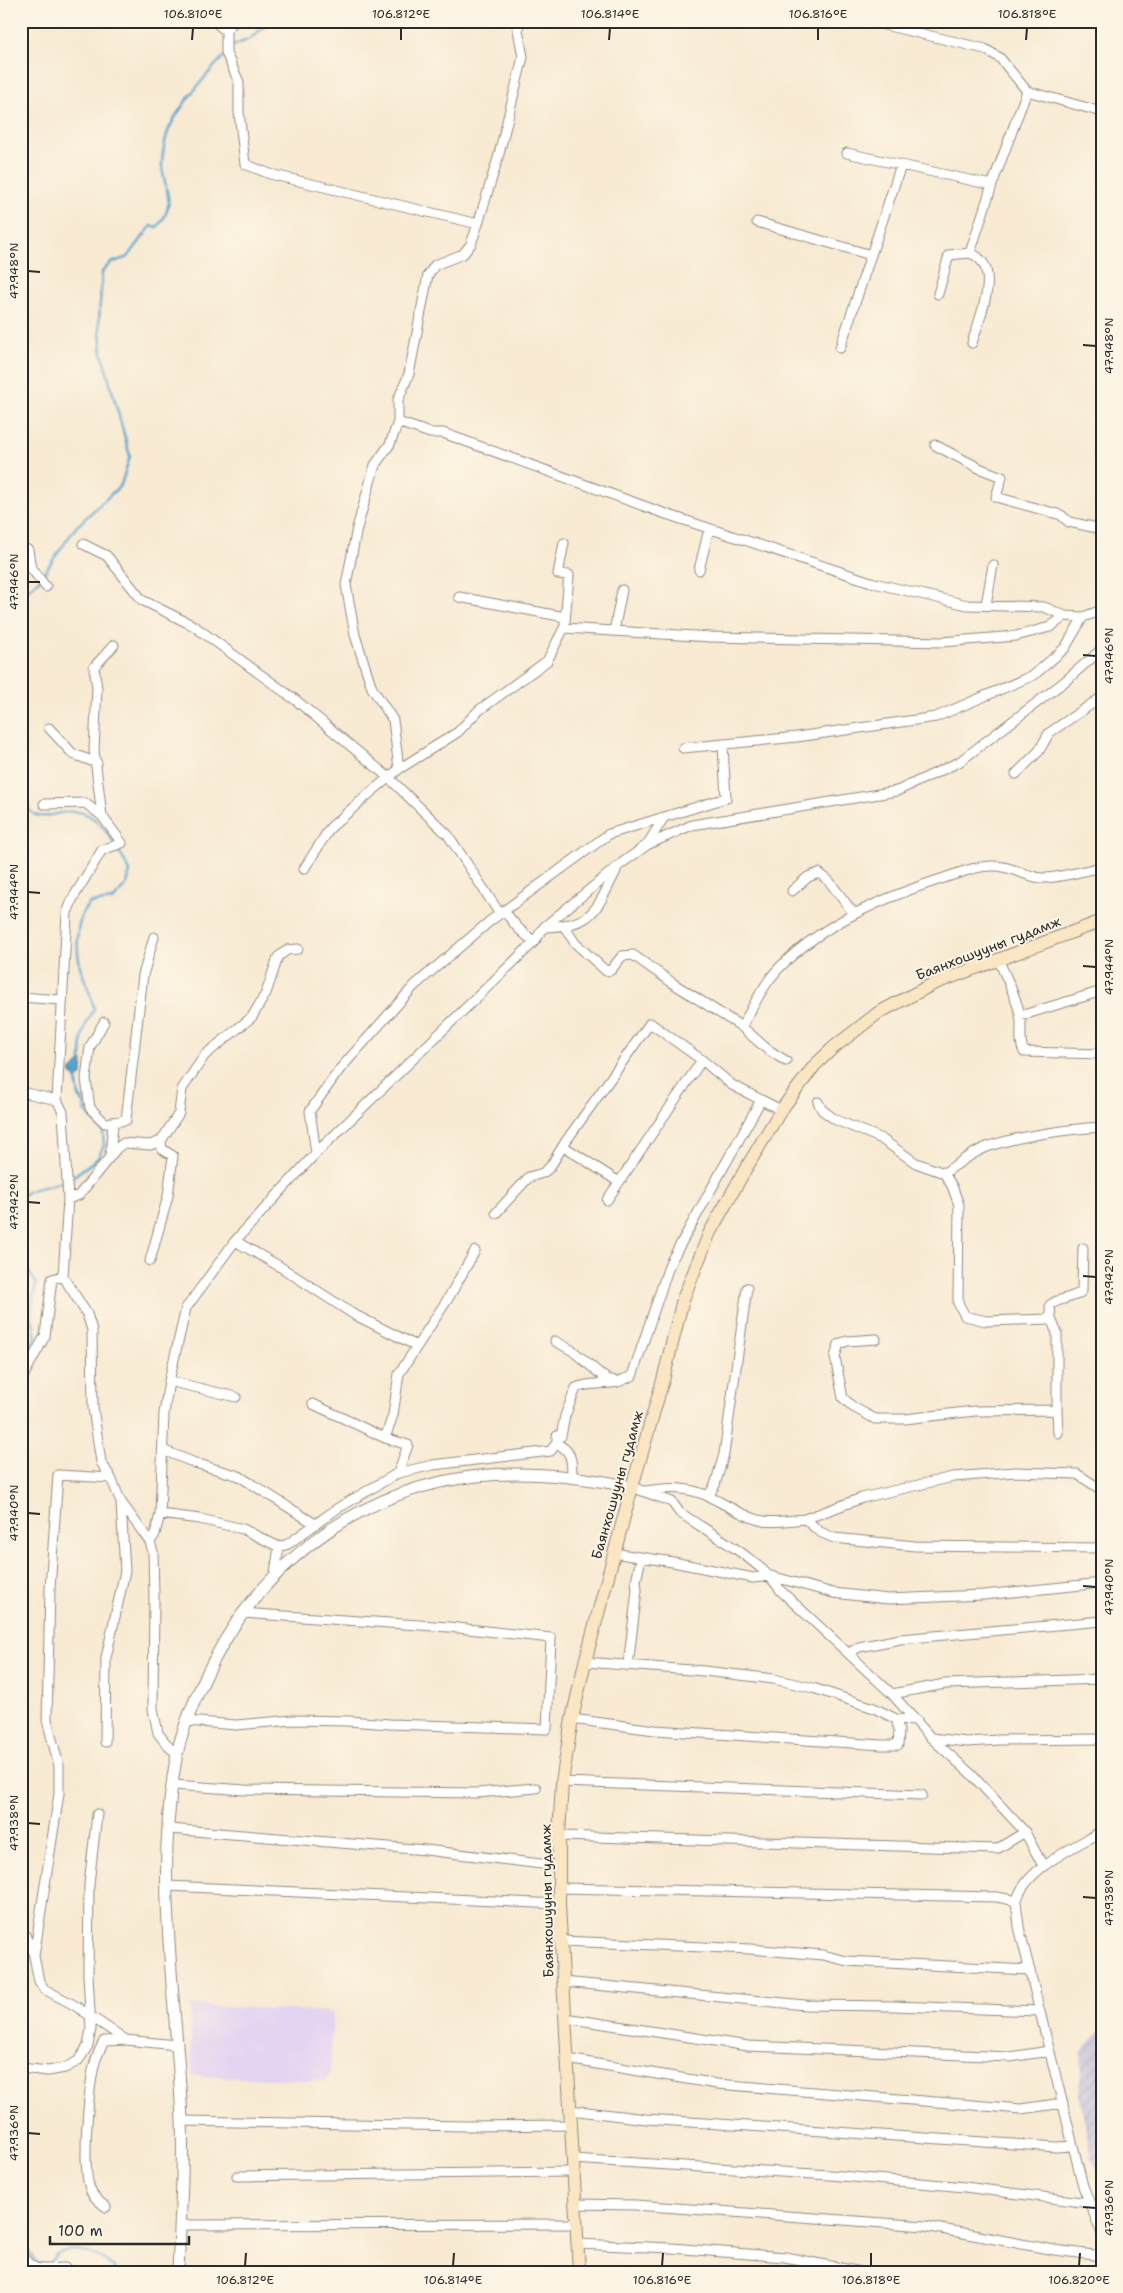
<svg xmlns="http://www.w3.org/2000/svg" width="1123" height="2293" viewBox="0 0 1123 2293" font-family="'Shantell Sans',sans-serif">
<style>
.built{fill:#e4d3f2}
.industrial{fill:url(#industrial-furrows)}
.water{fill:url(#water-ripples);stroke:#41687e}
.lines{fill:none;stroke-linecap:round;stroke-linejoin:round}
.stream{stroke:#57a4d0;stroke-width:2.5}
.minor-casing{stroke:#928a7f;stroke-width:11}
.tertiary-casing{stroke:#928a7f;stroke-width:13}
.secondary-casing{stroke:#928a7f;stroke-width:14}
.minor{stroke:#fff;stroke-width:9}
.tertiary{stroke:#fff;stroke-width:11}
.secondary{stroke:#fbe6c4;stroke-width:12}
.ticks{fill:none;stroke:#2b2b2b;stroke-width:2}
.labels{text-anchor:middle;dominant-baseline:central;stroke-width:4;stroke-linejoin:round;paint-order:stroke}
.street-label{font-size:14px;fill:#2b2b2b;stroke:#fcf5e5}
.neatline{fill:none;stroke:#2b2b2b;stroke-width:2}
.ticks-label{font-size:12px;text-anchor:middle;fill:#2b2b2b}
</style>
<defs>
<pattern id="industrial-furrows" width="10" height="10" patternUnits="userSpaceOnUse" patternTransform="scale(1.25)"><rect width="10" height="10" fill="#c6c0da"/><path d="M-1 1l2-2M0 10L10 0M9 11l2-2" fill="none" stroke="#aaa5bb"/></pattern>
<pattern id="water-ripples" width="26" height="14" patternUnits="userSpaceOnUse" patternTransform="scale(1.25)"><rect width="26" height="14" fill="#57a4d0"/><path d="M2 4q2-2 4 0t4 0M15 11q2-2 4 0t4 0" fill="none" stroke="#4886a9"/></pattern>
</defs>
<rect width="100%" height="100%" fill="#fcf5e5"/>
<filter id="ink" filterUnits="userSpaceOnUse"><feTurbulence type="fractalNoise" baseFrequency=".02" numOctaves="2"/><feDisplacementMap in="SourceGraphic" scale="10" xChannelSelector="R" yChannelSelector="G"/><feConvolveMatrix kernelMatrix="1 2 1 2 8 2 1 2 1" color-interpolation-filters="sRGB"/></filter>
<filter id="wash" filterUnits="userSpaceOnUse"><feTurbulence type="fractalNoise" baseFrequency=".0096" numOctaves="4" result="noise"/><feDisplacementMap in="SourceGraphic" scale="20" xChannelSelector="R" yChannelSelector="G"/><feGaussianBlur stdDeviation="1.12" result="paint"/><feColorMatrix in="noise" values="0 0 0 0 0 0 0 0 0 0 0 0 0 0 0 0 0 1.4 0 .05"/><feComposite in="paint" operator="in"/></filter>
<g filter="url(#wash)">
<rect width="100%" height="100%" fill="#f8ead3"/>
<!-- built -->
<path class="built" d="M190,2005L333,2012L330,2077H327L326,2081L192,2076Z"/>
<!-- industrial -->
<path class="industrial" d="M1102,2029V2180L1092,2158L1079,2095L1082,2051Z"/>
<!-- water -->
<path class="water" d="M83,1060L82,1076L76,1079L70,1073L71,1070Z"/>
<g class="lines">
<!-- stream -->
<path class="stream" d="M229,50L232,46L250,39L270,21
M21,596L39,580L76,527L121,485L130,456L102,354L99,320L102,272L111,263L128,257L151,226L157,227C178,203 164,191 162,165C162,157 164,146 166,138C171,115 207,74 224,56
M21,789C32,841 59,800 88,815C108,826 119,852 130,871L127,884L113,900L90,903C75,916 76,947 80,966C84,981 92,994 94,1010C82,1026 81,1041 81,1061
M21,1196L31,1190L67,1181L98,1158L104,1145L103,1132L85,1110L84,1103L79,1096L76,1079
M21,1259L36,1283L31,1312L36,1337L21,1359
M21,2239L38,2265
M49,2265C63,2238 96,2253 114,2267V2272"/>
</g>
</g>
<g filter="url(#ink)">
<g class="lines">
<!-- minor casing -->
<g class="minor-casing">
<path id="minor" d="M214,21L226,31V53L239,82V112L245,164L270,174L478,224
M520,21L518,30L523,57L498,158L478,224L471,244L463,254L435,265L428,275L409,374L398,400V422L430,433H443L663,513L874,583L967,605L1044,607L1065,616
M868,21L985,49L1000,58L1027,91L1102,112
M226,31L234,21
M847,153L992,185
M757,222L871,255
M938,294L949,255L970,253
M972,343C979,319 1004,265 970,253L992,185L1027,91
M840,348L901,165
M398,422L390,444L375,465L357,528L346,585L355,635L372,688L393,720L399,769
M935,445L981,469L1002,477L996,497L1061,515L1069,522L1102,529
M564,543L558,574L569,575L565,622
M83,544L107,556L142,600L194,626L297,701L388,777L448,835L500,914
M21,549L28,550L31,568L46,587
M699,570L709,529
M459,597L565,617
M986,605L993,565
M614,631L622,590
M49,728L73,754L97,763
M683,748L797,737L936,717L1034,675L1065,648L1083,617L1102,610
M1016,774L1039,751L1049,733L1102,697
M44,804L85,803L102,816
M647,845L664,817
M304,869L330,828L370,793L399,769L458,732L478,711L547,661L564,628L711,637L942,642L1016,636L1050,627L1065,616L1083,617
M792,891L808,877L819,873L829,881L854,914
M504,911L518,928L534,942
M564,926L575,943L606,971L611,970L622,956L633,955L674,984L742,1027L767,1049L786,1061
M544,927C594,925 595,912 616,871
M998,959C1006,977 1015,994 1020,1014C1023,1026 1018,1041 1024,1052L1102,1054
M21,997L61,1000
M1020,1016L1102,991
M104,1022L90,1047L86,1079L90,1108L105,1123L126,1120L143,975L154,937
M742,1027C753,1006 764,983 781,966C826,921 888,896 947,877C962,872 979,865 995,866C1011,866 1026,877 1042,878C1055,879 1087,870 1102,867
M21,1092L57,1100L63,1112L68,1199L63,1276L87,1314L92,1330L93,1408L101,1462L111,1478L121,1502L150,1542
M57,1100L67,913L73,898L102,850L122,843L102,816L94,750L97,688L94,667L114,645
M818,1102L822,1110L836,1120L880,1138L916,1163L944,1173L952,1186L959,1205L958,1303L965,1316L986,1321L1051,1319L1057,1333V1410L975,1411L905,1419H875L853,1407L843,1398L835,1357L839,1344L847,1341L876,1339
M563,1146L619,1182
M316,1153L310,1111L340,1069L414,986L490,921L609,834L726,798L723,746
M110,1157L113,1123
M944,1173C958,1164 971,1153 987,1147C1018,1136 1069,1129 1102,1127
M68,1199L79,1195L117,1148L124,1143L150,1145L161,1141L179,1113L182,1089L205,1055L252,1017L266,993L278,957L287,950L298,949
M607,1200L702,1060L732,1085L781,1110
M496,1213L529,1177L543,1173L550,1167L566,1141L650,1023L702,1060
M235,1241L279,1266L353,1314L417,1346
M150,1261L168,1196L173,1156L162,1149L161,1141
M1051,1319L1050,1305C1060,1297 1074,1299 1082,1291L1083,1248
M555,1341L573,1351L605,1378L618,1382L632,1376L670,1263L761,1100
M21,1380L45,1336L52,1279L63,1276
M169,1381L236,1397
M313,1404L385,1438
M1057,1410L1058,1433
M556,1443C572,1451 572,1460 572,1476
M163,1450L195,1463L239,1476L315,1524
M398,1473L408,1445L385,1438L393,1415L399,1374L449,1297L475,1251
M111,1478L58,1475L50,1589L47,1720L59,1766V1794L34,1956L39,1981L44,1989L74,2005L126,2040L176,2045
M632,1487L672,1502L679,1512C712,1535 759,1558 781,1591L892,1694L931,1738L971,1774L1025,1832L1043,1866
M646,1491C669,1487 689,1487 710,1497C727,1505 744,1517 763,1521C776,1523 791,1520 805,1519L820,1532L834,1538L915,1546L1102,1548
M708,1496L715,1485L724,1454L747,1288
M160,1514L200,1519L243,1529L279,1547L288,1544L338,1508L398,1473L433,1465L551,1451L557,1441V1436H561L565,1416L576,1388C588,1382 604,1385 618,1382
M805,1519L862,1498L953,1477L1015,1472L1077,1474L1102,1490
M613,1553L673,1562L753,1578L771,1576L833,1593L888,1599L983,1595L1102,1583
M275,1573L279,1547
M849,1653L859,1647L900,1639L1102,1621
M585,1662L704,1671L774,1679L813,1688L874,1708L896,1719L917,1720
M628,1666L637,1590L636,1581L641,1558
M892,1694L945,1684L1102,1679
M572,1719L655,1730L882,1745H898L899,1731L896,1719
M187,1721L236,1725L293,1720L348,1721L390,1724L547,1729L551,1638L449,1627L242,1613
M931,1738L967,1742L999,1740L1102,1739
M105,1742L106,1658L125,1571L121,1503
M177,1754L168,1746L158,1733L153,1709L154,1595L153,1552L150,1542L155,1534L160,1514L164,1413L169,1381L186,1308L235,1241L316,1153L534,942L544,927L622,863L647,845L692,825L897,791L959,762L1064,682L1102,649
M562,1782L922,1795
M174,1785L245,1790L477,1793L536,1788
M169,1829L426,1850L558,1866
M1102,1831C1075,1847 1026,1868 1017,1900C1015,1907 1019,1919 1019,1927L1083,2186L1102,2234
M559,1836L997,1849L1025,1832
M167,1886L559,1904
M559,1888L997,1897L1017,1901
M21,1933L25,1935L34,1955
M562,1941L750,1949L823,1955L847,1961L1030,1970
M563,1982L805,2005L893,2006L1040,2011
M565,2018L748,2046L1010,2057L1049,2051
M567,2059L717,2084L1021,2109L1063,2103
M21,2068L48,2071L65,2068L78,2061L88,2046L91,2029L88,1975L89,1884L97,1814
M570,2110L646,2119L1056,2147L1073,2146
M182,2121L467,2126L571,2125
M572,2159L830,2175L965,2187L1089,2203
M237,2176L573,2172
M574,2204L635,2205L925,2226L1054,2250L1102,2256
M106,2207C101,2203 95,2199 92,2193C80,2174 89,2089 94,2066C96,2057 100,2049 104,2041L126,2040
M180,2225L575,2224
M577,2244L671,2248L785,2257L861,2272
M21,2254C35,2275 43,2268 65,2268L68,2272"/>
</g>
<!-- tertiary casing -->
<g class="tertiary-casing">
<path id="tertiary" d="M178,2272C180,2222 184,2171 182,2121C177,2000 153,1875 177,1754C184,1722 199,1689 214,1660C242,1606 281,1563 331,1529C427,1466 523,1465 632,1487"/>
</g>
<!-- secondary casing -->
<g class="secondary-casing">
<path id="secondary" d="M579,2272L559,1904V1836L562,1782L572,1719L585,1662L632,1487L663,1380L683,1299L710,1232L745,1170L781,1110L815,1065L833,1048L878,1013L933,984L1102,921"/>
</g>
<!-- minor -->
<use href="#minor" class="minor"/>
<!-- tertiary -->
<use href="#tertiary" class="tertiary"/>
<!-- secondary -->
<use href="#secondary" class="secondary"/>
</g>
</g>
<!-- ticks -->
<path class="ticks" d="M192,40L193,28M401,40V28M609,40L610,28M818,40V28M1026,40L1027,28M28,271L40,272M1083,345L1096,346M28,582H40M1083,655L1096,656M28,892L40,893M1083,966L1096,967M28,1202L40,1203M1083,1276L1096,1277M28,1513L40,1514M1083,1586L1096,1587M28,1823L40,1824M1083,1897L1096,1898M28,2133L40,2134M1083,2207L1096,2208M245,2266L246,2253M453,2266L454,2253M662,2266L663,2253M871,2266V2253M1079,2266L1080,2253"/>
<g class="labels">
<!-- street labels -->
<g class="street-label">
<text transform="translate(988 948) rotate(-21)">Баянхошууны гудамж</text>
<text transform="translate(617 1485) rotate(-74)">Баянхошууны гудамж</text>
<text transform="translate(547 1901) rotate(-91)">Баянхошууны гудамж</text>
</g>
</g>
<!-- margin -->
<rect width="1123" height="2293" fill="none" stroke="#fcf5e5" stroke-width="55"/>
<!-- scale -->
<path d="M50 2236v8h139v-8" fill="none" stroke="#2b2b2b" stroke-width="2.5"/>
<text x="58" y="2236" font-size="15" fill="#2b2b2b" stroke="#fcf5e5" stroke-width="4" paint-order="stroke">100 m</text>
<rect x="28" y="28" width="1068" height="2238" class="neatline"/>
<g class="ticks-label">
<text x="193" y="18">106.810°E</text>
<text x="401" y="18">106.812°E</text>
<text x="610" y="18">106.814°E</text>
<text x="818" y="18">106.816°E</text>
<text x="1027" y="18">106.818°E</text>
<text transform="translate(14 271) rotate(-90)" y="4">47.948°N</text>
<text transform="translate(1109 346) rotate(-90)" y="4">47.948°N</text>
<text transform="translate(14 582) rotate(-90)" y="4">47.946°N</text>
<text transform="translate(1109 656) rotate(-90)" y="4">47.946°N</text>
<text transform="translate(14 892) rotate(-90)" y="4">47.944°N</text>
<text transform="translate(1109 967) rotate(-90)" y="4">47.944°N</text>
<text transform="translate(14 1202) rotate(-90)" y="4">47.942°N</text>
<text transform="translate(1109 1277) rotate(-90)" y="4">47.942°N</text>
<text transform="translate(14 1513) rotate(-90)" y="4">47.940°N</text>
<text transform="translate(1109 1587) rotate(-90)" y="4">47.940°N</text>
<text transform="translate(14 1823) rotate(-90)" y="4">47.938°N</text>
<text transform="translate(1109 1898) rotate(-90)" y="4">47.938°N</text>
<text transform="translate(14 2133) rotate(-90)" y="4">47.936°N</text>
<text transform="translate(1109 2208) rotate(-90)" y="4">47.936°N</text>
<text x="245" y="2284">106.812°E</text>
<text x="453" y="2284">106.814°E</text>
<text x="662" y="2284">106.816°E</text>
<text x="871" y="2284">106.818°E</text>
<text x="1079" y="2284">106.820°E</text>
</g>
</svg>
